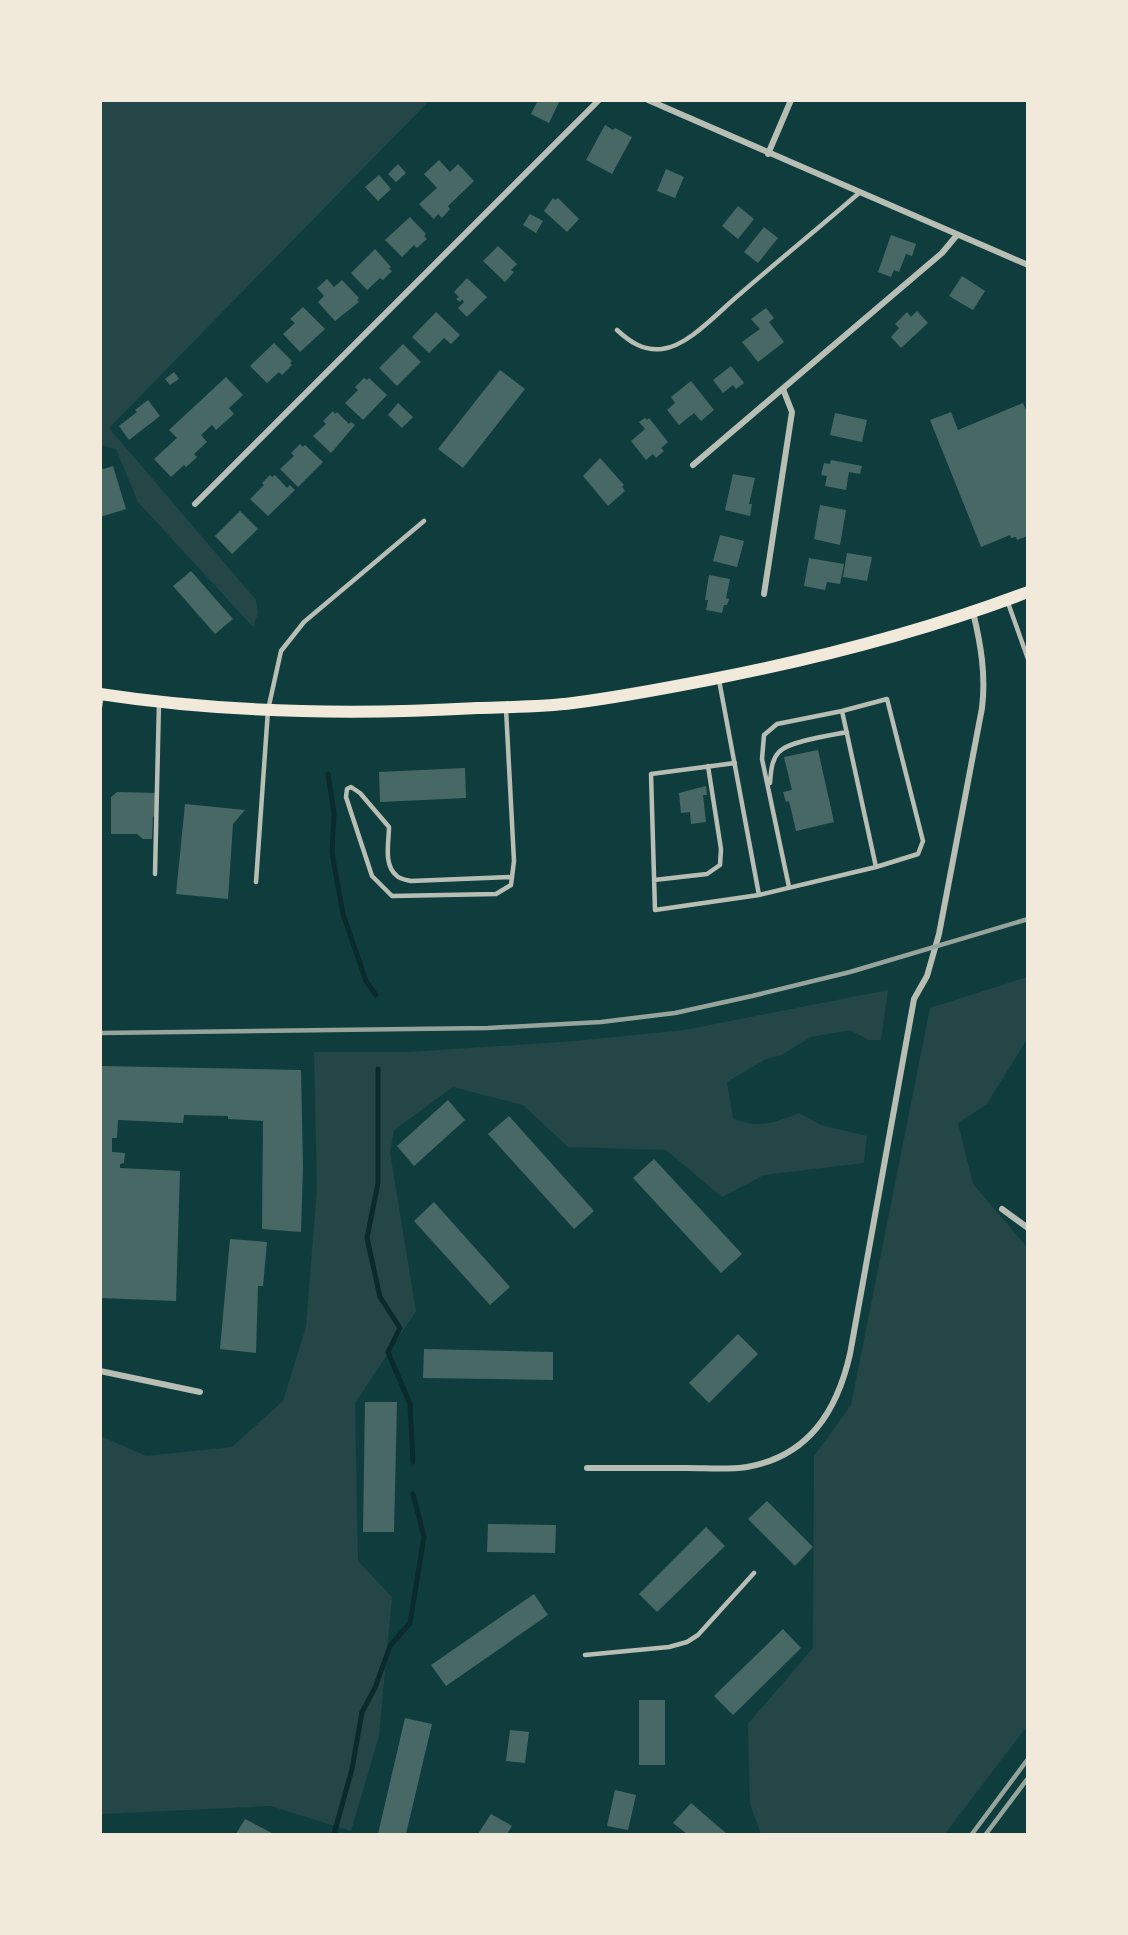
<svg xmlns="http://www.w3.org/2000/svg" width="1128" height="1935" viewBox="0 0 1128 1935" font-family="Poppins,sans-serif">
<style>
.green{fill:#244646}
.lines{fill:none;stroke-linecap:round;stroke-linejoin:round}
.stream{stroke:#0a2a2b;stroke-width:5}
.building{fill:#486865}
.service{stroke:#b8beb3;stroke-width:4.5}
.minor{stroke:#b8beb3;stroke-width:6}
.secondary{stroke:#f1e9da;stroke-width:12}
.rail{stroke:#97a49c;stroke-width:4.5}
</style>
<rect width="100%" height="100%" fill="#0f3d3e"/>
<!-- green -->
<path class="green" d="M100,101H429L109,428L256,600L258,613L253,627L138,502L116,449L101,445Z
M1027,977V1039L987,1104L958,1123L973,1184L1027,1247V1726L945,1834H761L750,1804L748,1724L813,1648L814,1456L851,1405L930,1008Z
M888,990L881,1040H869L850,1030L811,1037L781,1055L766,1059L727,1082L733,1119C761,1128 772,1124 799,1113L821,1125L867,1136L864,1163L764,1175L722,1197L666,1150L568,1147L523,1105L453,1087L394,1130L390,1152L416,1311L355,1403L358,1561L392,1597L379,1736L351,1831L271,1806L101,1814V1436L146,1456L232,1447L283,1401L306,1327L317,1188L314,1052H409L575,1041L684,1030Z"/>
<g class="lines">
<!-- stream -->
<path class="stream" d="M328,774L334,813L332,853L343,914L366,981L376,995
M378,1069V1183L367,1238L380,1297L400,1328L388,1352L410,1404L413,1462
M334,1834L352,1769L362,1712L375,1688L390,1646L410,1623L424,1537L413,1494"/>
</g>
<!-- building -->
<path class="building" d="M538,100H560L549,123L531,114Z
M605,125L613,130L615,128L632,137L612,174L586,160Z
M439,160L450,172L458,164L474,181L448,206L450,209L442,218L438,214L434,219L419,204L437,188L424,174Z
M398,164L406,173L396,182L388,174Z
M666,169L684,177L675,198L657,191Z
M379,175L391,189L378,201L365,187Z
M553,198L555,200L558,198L579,219L567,232L544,211Z
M738,206L754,219L738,239L722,226Z
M530,214L543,221L536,233L523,225Z
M410,217L426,234L424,236L427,239L417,248L414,245L402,257L385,240Z
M764,227L778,238L758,263L744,252Z
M891,235L916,244L912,256L906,254L899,272L894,270L891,277L878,272Z
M498,246L517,264L511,270L514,272L505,282L483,261Z
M375,249L391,267L389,269L392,271L383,280L380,278L367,290L351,273Z
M962,276L985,291L973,310L949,296Z
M467,278L487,297L467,317L458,308L464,302L462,299L460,302L456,299L459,297L454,292Z
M327,279L334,287L342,280L359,298L357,300L359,302L335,321L318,302L324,296L317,288Z
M303,307L325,329L300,352L283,334L295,323L290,319Z
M766,308L774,318L769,322L784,342L758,362L742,342L760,329L751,319Z
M917,311L928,323L901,348L891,337L899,328L895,324L907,312L911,317Z
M436,312L460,335L451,344L444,338L429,353L412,337Z
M274,343L292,361L290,363L292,365L282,375L279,372L267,383L250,366Z
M403,344L421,362L397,386L379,368Z
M731,366L744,383L736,389L733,385L723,393L713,380Z
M500,370L525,389L463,468L438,449Z
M174,372L179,379L170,385L165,379Z
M226,377L243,395L229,408L234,414L216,430L212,425L201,435L207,442L194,454L197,457L186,467L184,465L171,477L154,459L177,438L169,430Z
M364,378L367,380L369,378L387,395L363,420L345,403L358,390L355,387Z
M691,381L714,410L701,421L694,413L679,425L667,410L675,403L671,397Z
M148,400L160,416L129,440L119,426L137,412L135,410Z
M398,403L413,417L402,428L388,415Z
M1023,403L1028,414V536L1017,540L1016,537L1011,538L1010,535L981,547L930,420L951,412L958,430Z
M333,411L335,414L337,412L349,424L351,422L355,425L331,453L313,436L326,424L323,421Z
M835,413L867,420L862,442L830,435Z
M645,418L647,420L649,418L668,442L661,448L664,451L656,458L653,454L646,460L631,441L645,429L639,422Z
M300,444L303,447L305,445L323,462L298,487L280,469L294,456L291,453Z
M600,458L624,485L622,487L625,491L608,506L583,476Z
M831,460L862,466L860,474L849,472L846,490L825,486L827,476L821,475L824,463L830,464Z
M113,466L126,509L100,517V470Z
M733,474L755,478L749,504H752L750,516L725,510Z
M270,475L272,477L275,475L287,488L290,485L295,490L268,516L250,499L264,485L262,483Z
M820,505L846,510L840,545L814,539Z
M240,511L258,529L232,554L215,536Z
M720,535L744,541L737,567L713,561Z
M847,553L872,557L867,581L843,577Z
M809,558L844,564L840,584L827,582L825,590L804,586Z
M191,571L233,619L215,634L173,586Z
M709,575L730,579L726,598L729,599L727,605H724L722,613L706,610L708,600H705Z
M818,750L834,822L796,831L789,801L786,802L783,792L792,790L784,757Z
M465,768L466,798L380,802L379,772Z
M706,786L707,795H703L706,822L691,824L690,812L681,813L679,793Z
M117,792L157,793V813L153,817L152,839H143L137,834H111V797Z
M185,804L245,810L233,824L228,899L176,894Z
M100,1066L301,1070L303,1167L301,1232L262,1229L263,1121L228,1119V1116L184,1115L183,1123L118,1120L117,1138H112V1152L125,1153L124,1163L120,1164V1168L180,1171L176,1301L100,1298Z
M448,1100L465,1120L414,1166L397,1146Z
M509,1116L594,1211L574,1229L488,1134Z
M654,1159L742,1254L721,1273L633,1178Z
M434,1202L510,1287L490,1305L414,1221Z
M230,1239L267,1242L263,1286H258L256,1353L220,1349Z
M738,1334L758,1354L709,1403L689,1383Z
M424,1349L553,1352V1380L423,1378Z
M365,1402H397L394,1532H363Z
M767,1501L813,1547L795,1566L748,1519Z
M488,1524L556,1525L555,1553L487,1552Z
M706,1527L725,1546L657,1612L639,1594Z
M534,1594L548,1615L446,1686L431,1665Z
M783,1629L801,1648L733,1715L714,1696Z
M639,1700H665V1765H639Z
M405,1718L432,1724L406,1834H378Z
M510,1730L529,1732L525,1763L506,1761Z
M615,1790L636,1795L628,1830L607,1826Z
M691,1803L727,1834H687L673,1823Z
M491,1814L512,1826L507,1834H478Z
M245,1819L274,1834H236Z"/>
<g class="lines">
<!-- service -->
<path class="service" d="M617,330C630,342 643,351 662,349C689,346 719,311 740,294C779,260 820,227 859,193
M1007,600L1028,659
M719,680L759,895L876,867L918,854L923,841L887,699L842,711L777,724L764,735L762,759L789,887
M100,707L102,694
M506,709L514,861L511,885L496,894L392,896L372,876L346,797L347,789L351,787L360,793L389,827C389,842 383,865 397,876C400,879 407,880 411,881L512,877
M842,711L876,867
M735,763L651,774L655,910L759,895
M770,783C771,773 771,760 779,752C788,741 832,735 847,732
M155,874L159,702
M654,880L707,874L720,865L721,849L708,766
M256,882L268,710L281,651L304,622L424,521
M585,1655L669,1647L687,1642L698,1635L754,1573"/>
<!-- minor -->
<path class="minor" d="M648,100L1028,265
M768,154L791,100
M693,465L942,253L957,235
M195,504L599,100
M764,594L792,412L783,389
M1002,1209L1028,1228
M100,1371L200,1392
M587,1468C620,1468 654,1468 687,1468C707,1468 727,1470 747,1467C809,1456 837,1411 850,1354L914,999L927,976L939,934L982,708C986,675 981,645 973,612"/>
<!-- secondary -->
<path class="secondary" d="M100,694C225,713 353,715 478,708C510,707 542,707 573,703C620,697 667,688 713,679C820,658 925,631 1028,592"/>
<!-- rail -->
<path class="rail" d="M100,1033L488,1028L601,1022L675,1013L752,996L850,972L1028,919
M972,1834L1028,1759
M986,1834L1028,1778"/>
</g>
<!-- border -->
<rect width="1128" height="1935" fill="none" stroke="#f1e9da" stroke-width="204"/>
</svg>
